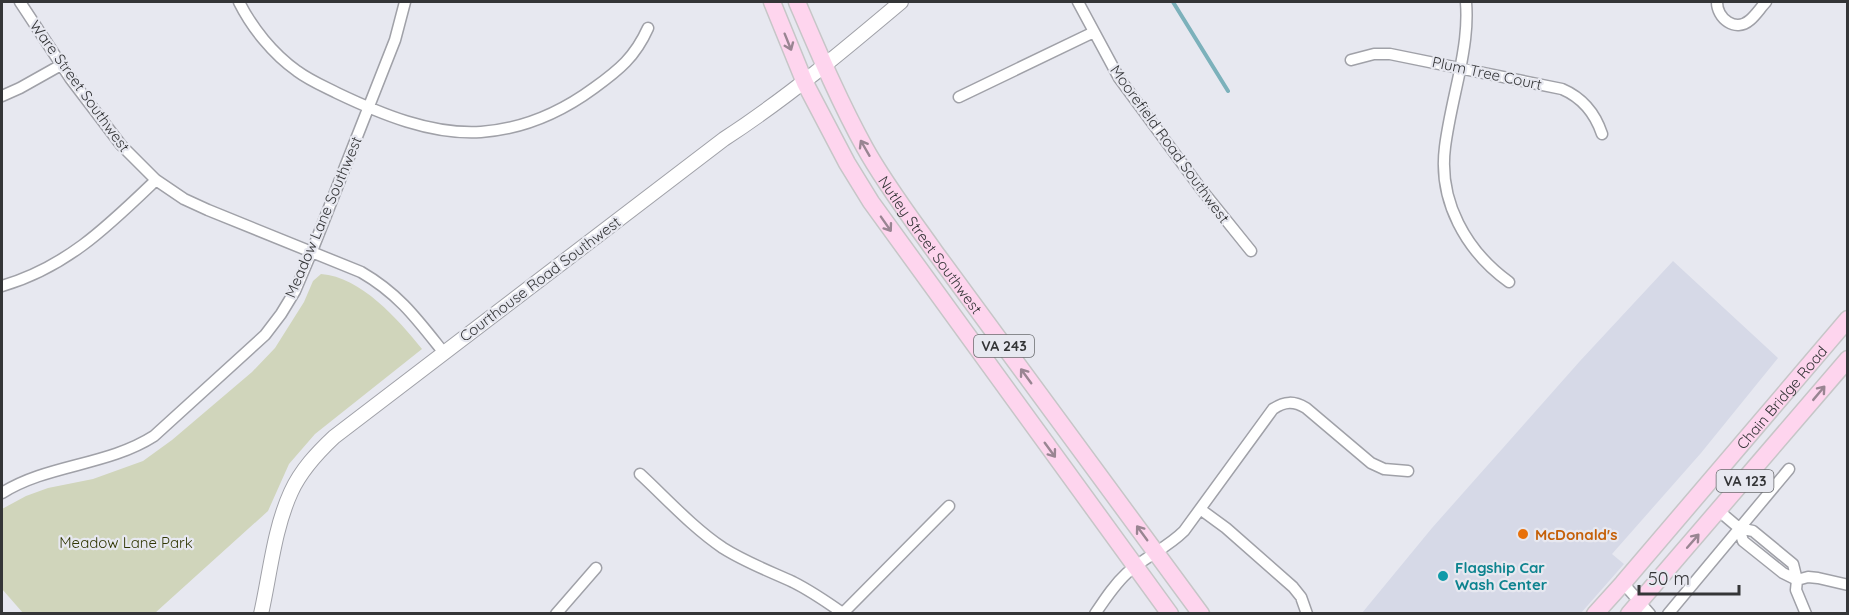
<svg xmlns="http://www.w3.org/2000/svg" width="1849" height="615" viewBox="0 0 1849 615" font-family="Quicksand,sans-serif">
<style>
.built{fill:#d6d9e7}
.green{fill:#d0d5bb}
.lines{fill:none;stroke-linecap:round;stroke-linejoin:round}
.stream{stroke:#7cb1bb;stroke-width:4}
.minor-casing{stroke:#a0a1a8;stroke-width:13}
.tertiary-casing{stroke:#a0a1a8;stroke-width:16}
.primary-casing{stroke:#c6c6c7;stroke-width:19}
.minor{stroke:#fff;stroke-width:10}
.tertiary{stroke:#fff;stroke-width:14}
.primary{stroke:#fed5ee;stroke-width:16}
.oneway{stroke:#998592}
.food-dot{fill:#e8710a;stroke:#e7e8f0;stroke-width:2}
.culture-dot{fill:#0f9aa8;stroke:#e7e8f0;stroke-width:2}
.labels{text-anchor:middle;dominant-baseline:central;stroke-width:4.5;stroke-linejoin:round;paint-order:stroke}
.shield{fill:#e7e8f0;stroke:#6a6b6e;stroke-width:1.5}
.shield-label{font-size:14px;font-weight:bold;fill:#343537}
.street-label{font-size:15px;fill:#343537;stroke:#e7e8f0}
.food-label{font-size:15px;font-weight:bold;fill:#c56008;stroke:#e7e8f0;text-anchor:start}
.park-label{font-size:15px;fill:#313704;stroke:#e7e8f0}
.culture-label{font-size:15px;font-weight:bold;fill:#0d838f;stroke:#e7e8f0;text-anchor:start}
</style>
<rect width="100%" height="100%" fill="#e7e8f0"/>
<!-- built -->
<path class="built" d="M1673,261L1778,358L1701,453L1612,554L1624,564L1581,613H1362L1432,528L1580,361Z"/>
<!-- green -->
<path class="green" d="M321,274C361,277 398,319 422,349L315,434L289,464L268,511L155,613H23L2,589V509L26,496L48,488L93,479L143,461L172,440L252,372L275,348L304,302L313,281Z"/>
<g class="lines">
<!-- stream -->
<path class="stream" d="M1173,2L1228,91"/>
<!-- minor casing -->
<g class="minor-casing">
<path id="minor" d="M20,2L70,78L121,145L156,180L184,199L208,210L361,272C399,294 417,319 444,353
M239,2C252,28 273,54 297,71C309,80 323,86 337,93C381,114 431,135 481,132C523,129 560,113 594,88C619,70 635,57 648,28
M1078,2L1119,78L1201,189L1251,251
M1466,2C1468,27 1464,50 1459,75C1454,99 1448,123 1445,147C1438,201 1466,251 1509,282
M1717,2C1717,18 1735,33 1750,20C1756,15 1761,7 1766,2
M1351,60L1374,54H1390L1562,89C1583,98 1595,113 1602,134
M2,96L20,88L61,65
M959,97L1094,32
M2,286C67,267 108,226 156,180
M640,474C667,499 692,527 723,548C745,562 769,571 793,582C811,591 827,602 844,614
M2,493C48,464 107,466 154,436L265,335L281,314L295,291L312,251L395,40L405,2
M1200,509L1226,528L1293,587L1301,597L1307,614
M1719,511L1739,528L1743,541L1783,573L1797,580L1808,577L1818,578L1848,585
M1739,528L1753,531L1793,564L1797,580L1796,590L1806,614
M1623,583L1650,614
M843,613L949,506
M556,614L596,568
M1095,614C1105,599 1114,585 1127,573C1145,557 1167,548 1184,531L1273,409C1285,401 1294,401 1306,408L1371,463L1384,469L1408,471
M1668,614L1789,469"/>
</g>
<!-- tertiary casing -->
<g class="tertiary-casing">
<path id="tertiary" d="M261,614C270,574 274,529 291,492C301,470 317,453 334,437L724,139C787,98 844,50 901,2"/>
</g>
<!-- primary casing -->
<g class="primary-casing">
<g id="primary">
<path d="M772,2L805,83L847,163L871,202L1170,614"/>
<path id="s1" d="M797,2C818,51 839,101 865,148C885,184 911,218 935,252L1201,614"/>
<path id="s2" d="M1595,614L1623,583L1848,319"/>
<path d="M1629,614L1848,359"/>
</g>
</g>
<!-- minor -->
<use href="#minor" class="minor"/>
<!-- tertiary -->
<use href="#tertiary" class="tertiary"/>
<!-- primary -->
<use href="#primary" class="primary"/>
</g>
<!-- one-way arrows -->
<defs><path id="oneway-shaft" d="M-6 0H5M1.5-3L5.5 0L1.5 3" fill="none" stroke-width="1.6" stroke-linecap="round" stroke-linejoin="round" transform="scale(1.5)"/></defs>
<g class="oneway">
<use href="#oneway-shaft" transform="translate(788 42) rotate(68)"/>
<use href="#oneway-shaft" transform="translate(865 148) rotate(-120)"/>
<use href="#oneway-shaft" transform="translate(886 224) rotate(55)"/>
<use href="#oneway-shaft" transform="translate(1026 376) rotate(-126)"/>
<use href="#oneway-shaft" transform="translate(1819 393) rotate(-50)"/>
<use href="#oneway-shaft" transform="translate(1050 450) rotate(54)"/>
<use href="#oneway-shaft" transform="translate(1142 533) rotate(-126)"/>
<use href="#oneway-shaft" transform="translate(1693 541) rotate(-49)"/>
</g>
<!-- markers -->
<circle class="food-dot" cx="1523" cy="534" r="6"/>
<circle class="culture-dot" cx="1443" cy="576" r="6"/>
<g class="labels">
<!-- shield labels -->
<g class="shield">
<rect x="974" y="335" width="60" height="22" rx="4.5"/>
<rect x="1716.5" y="470" width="57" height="22" rx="4.5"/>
</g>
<g class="shield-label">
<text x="1004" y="346">VA 243</text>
<text x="1745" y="481">VA 123</text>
</g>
<!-- street labels -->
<g class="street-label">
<text transform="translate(1487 73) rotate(12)">Plum Tree Court</text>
<text transform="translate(80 86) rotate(54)">Ware Street Southwest</text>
<text transform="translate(1170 144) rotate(54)">Moorefield Road Southwest</text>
<text transform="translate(323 217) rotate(-67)">Meadow Lane Southwest</text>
<text stroke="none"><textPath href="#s1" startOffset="278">Nutley Street Southwest</textPath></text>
<text transform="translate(540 279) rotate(-37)">Courthouse Road Southwest</text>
<text stroke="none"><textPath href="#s2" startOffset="286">Chain Bridge Road</textPath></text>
</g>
<!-- food labels -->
<g class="food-label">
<text x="1535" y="534">McDonald's</text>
</g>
<!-- park labels -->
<g class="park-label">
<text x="126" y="542">Meadow Lane Park</text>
</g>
<!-- culture labels -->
<g class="culture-label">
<text x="1455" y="567">Flagship Car<tspan x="1455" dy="17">Wash Center</tspan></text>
</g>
</g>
<!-- border -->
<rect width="1849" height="615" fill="none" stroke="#343537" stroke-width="6"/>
<!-- scale -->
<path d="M1639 585v9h100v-9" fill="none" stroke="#343537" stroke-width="3"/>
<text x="1648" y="585" font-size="18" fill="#343537" stroke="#e7e8f0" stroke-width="4.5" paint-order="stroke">50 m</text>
</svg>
